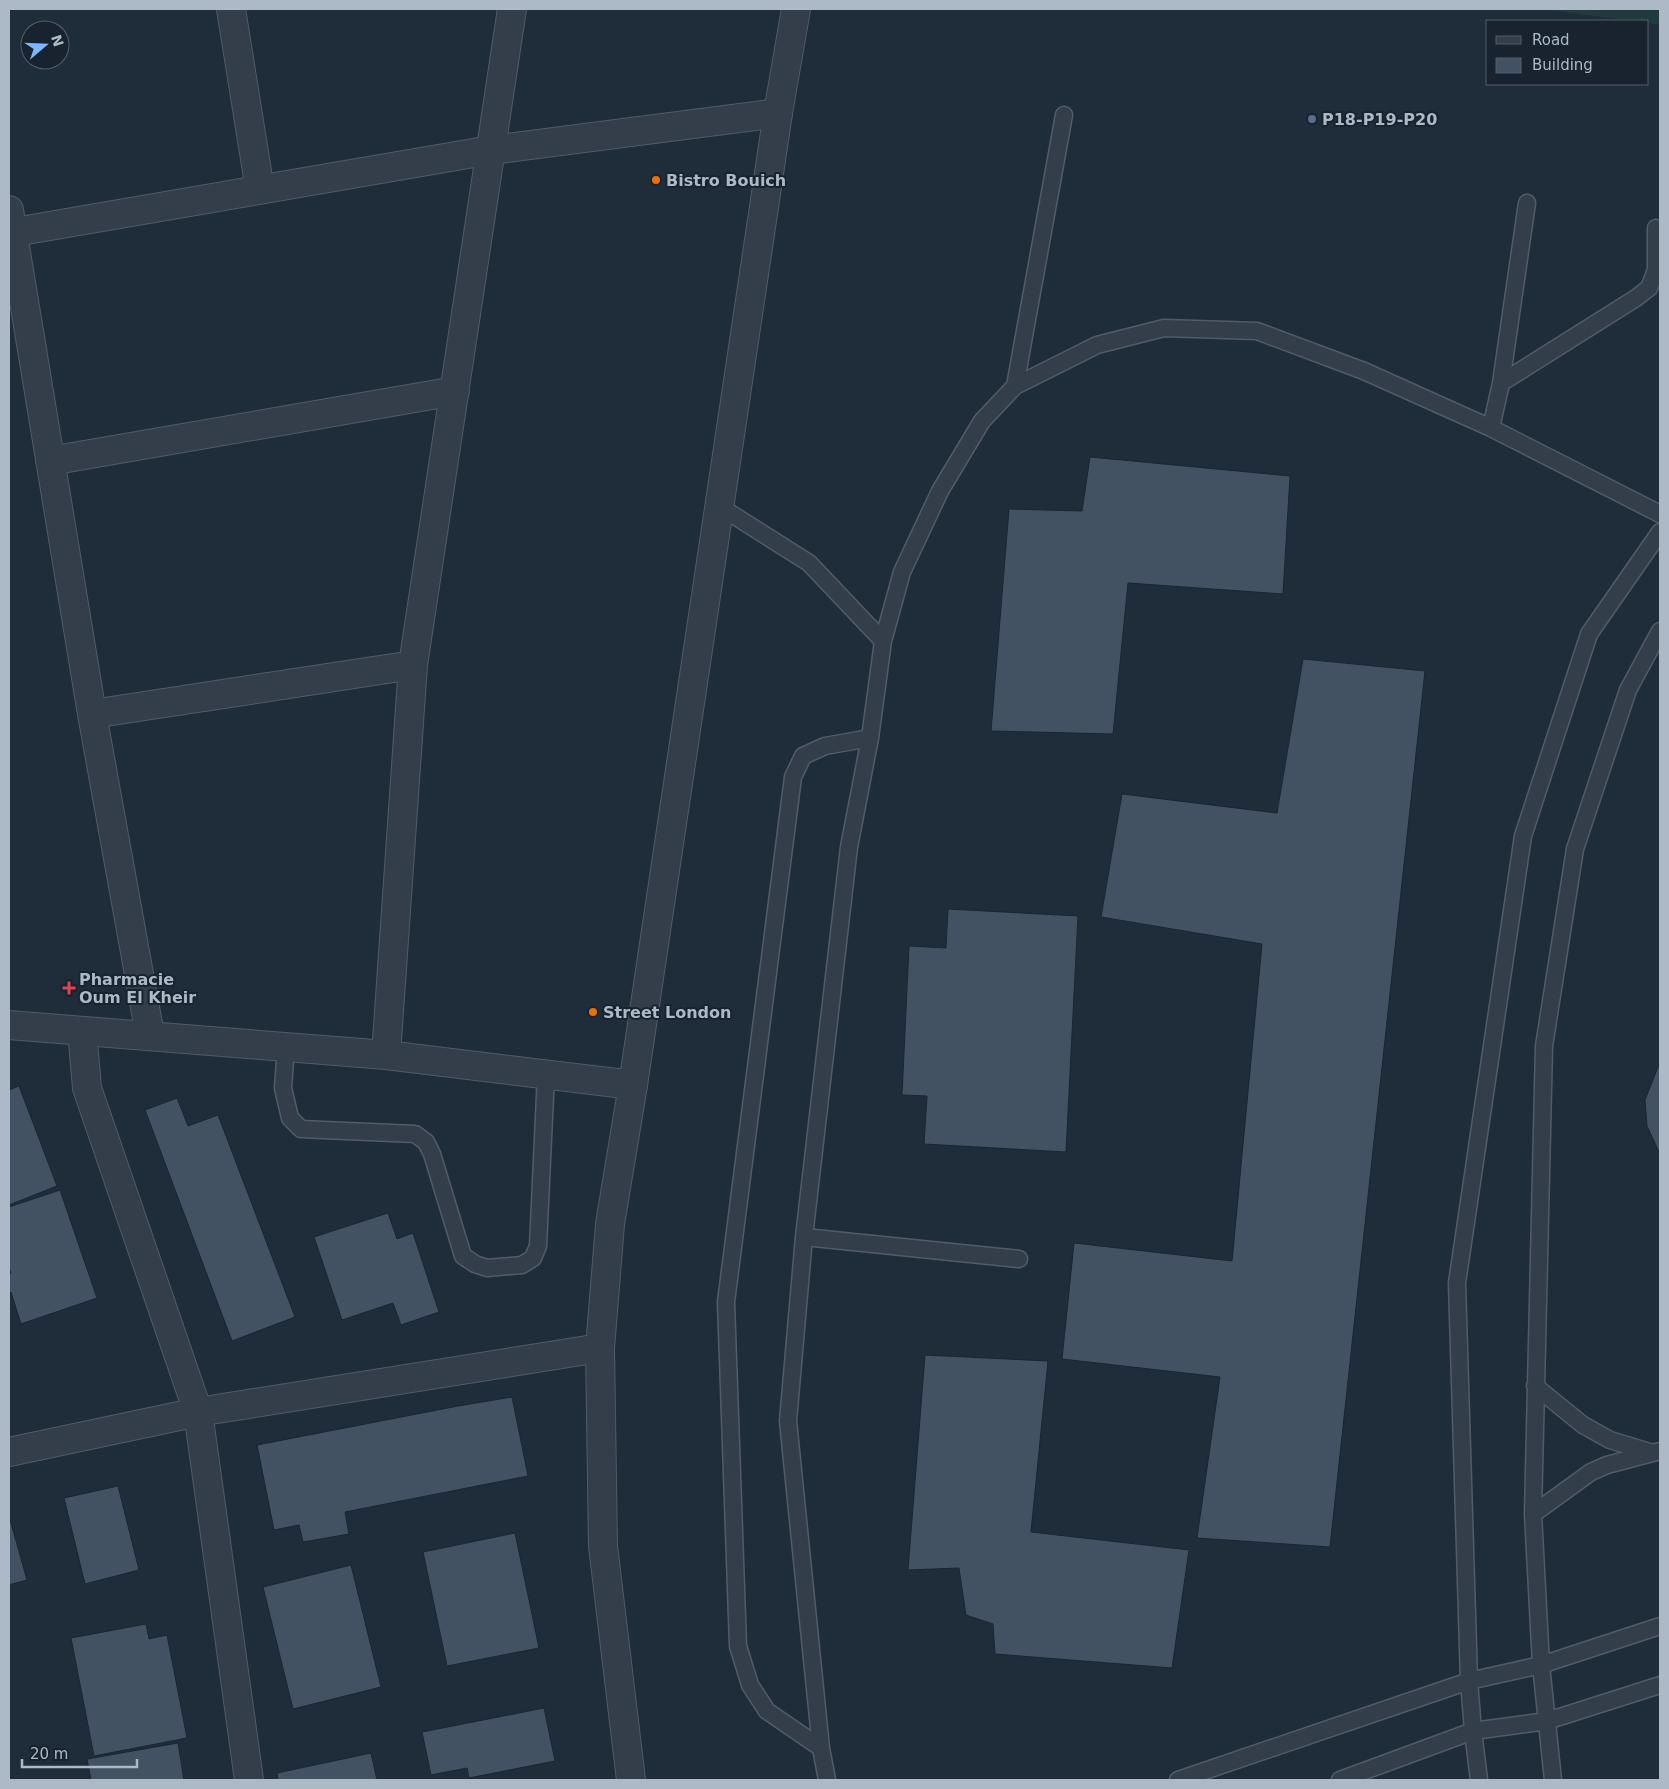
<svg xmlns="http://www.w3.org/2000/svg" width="1669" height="1789" viewBox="0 0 1669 1789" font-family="'DejaVu Sans',sans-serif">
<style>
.green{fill:#213a3b}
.building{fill:#425262;stroke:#1b2531}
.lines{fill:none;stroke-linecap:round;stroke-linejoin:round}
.service-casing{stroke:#515c68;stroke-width:19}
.minor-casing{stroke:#515c68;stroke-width:30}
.tertiary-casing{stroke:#515c68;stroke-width:30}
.service{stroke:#333e4a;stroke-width:16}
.minor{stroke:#333e4a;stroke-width:28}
.tertiary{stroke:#333e4a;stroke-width:28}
.service-dot{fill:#5c6f8a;stroke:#19232f;stroke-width:2}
.food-dot{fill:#e8710a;stroke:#19232f;stroke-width:2}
.health-dot{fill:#e0444e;stroke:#19232f;stroke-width:2}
.labels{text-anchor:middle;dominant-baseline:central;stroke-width:4;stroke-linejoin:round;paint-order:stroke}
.poi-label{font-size:16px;font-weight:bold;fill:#aeb9c7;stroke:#19232f;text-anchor:start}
</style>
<rect width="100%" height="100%" fill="#1f2d3a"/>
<!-- green -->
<path class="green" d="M1540,9H1660V25L1648,23V21H1633Z"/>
<!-- building -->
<path class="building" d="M1090,457L1290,476L1283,594L1128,583L1113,734L991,731L1009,509L1082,511Z
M1303,659L1425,671L1330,1547L1197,1538L1220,1377L1062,1359L1074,1243L1232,1261L1262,944L1101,917L1122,794L1277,813Z
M948,909L1078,916L1066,1152L924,1144L927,1096L902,1095L909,946L946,948Z
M1660,1062V1154L1647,1126L1645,1100Z
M19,1086L57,1186L9,1205V1090Z
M177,1098L188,1126L218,1115L295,1317L232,1341L145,1110Z
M60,1190L97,1298L21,1324L11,1292L9,1293V1274L11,1273L9,1268V1207Z
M388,1213L397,1239L413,1233L439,1312L401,1325L393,1303L342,1320L314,1237Z
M925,1355L1048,1361L1031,1532L1189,1550L1172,1668L995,1654L993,1624L966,1615L959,1568L908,1570Z
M512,1397L528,1476L345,1512L349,1534L303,1542L299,1525L274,1530L257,1445L458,1406Z
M118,1486L139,1570L85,1584L64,1498Z
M9,1516L27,1580L9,1585Z
M515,1533L539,1648L447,1666L423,1552Z
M351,1565L381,1687L293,1709L263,1587Z
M146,1624L149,1639L167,1635L187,1738L94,1756L71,1638Z
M544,1708L555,1761L469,1778L467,1768L431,1775L422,1732Z
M178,1743L184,1780H91L87,1759Z
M371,1753L377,1780H278L277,1773Z"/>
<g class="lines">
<!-- service casing -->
<g class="service-casing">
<path id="service" d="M1501,383L1636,298L1649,288L1656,270V228
M1015,386L1064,115
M1491,428L1501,383L1527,203
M719,506L809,563L883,641
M286,1047L283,1088L290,1118L301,1129L415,1134L426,1142L432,1154L463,1256L475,1264L487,1268L522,1265L533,1258L538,1246L546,1074
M804,1237L1019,1259
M1535,1386L1583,1425L1610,1440L1653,1453
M1533,1514L1591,1472L1607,1465L1660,1451
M821,1748L767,1711L750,1685L738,1646L726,1302L793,777L803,756L825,746L870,738
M827,1780L821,1748L788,1421L804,1237L849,847L870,738L883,641L902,572L940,491L982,421L1015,386L1097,345L1164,328L1257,331L1364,371L1491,428L1660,514
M1178,1780L1469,1681L1541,1665L1660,1626
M1340,1780L1473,1731L1547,1721L1660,1685
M1479,1780L1473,1731L1469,1681L1457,1283L1523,836L1589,634L1660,532
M1553,1780L1541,1665L1533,1514L1544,1046L1575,849L1628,690L1660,631"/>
</g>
<!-- minor casing -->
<g class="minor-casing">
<path id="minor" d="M231,9L260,190
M9,210L92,714L150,1035
M9,233L491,150L778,113
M50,461L455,391
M92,714L413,665
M9,1025L386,1055L633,1085
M82,1031L87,1088L198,1412L249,1780
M386,1055L413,665L512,9
M9,1452L198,1412L600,1348"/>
</g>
<!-- tertiary casing -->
<g class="tertiary-casing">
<path id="tertiary" d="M631,1780L603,1546L600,1348L610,1224L633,1085L778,113L796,9"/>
</g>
<!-- service -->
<use href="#service" class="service"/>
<!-- minor -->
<use href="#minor" class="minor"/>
<!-- tertiary -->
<use href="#tertiary" class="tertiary"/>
</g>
<!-- markers -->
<circle class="service-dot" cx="1312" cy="119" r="5"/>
<g class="food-dot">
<circle cx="656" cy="180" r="5"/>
<circle cx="593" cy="1012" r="5"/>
</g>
<path class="health-dot" d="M66.5 980.5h5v5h5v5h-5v5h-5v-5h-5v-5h5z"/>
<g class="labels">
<!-- poi labels -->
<g class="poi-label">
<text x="1322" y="119">P18-P19-P20</text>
<text x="666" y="180">Bistro Bouich</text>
<text x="79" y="979">Pharmacie<tspan x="79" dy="18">Oum El Kheir</tspan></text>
<text x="603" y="1012">Street London</text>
</g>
</g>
<!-- border -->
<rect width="1669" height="1789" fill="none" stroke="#aeb9c7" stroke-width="20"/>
<!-- legend -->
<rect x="1486" y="20" width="162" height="65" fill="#19232f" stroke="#555f6c"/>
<rect x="1496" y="36" width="25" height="8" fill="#333e4a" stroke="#555f6c"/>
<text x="1532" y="45" font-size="15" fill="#aeb9c7">Road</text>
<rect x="1496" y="58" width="25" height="15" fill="#425262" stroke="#555f6c"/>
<text x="1532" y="70" font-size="15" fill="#aeb9c7">Building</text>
<!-- north arrow -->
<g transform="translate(45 45) rotate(71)"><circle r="24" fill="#19232f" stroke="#555f6c"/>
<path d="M0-4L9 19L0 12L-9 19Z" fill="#7bb8fe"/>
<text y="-8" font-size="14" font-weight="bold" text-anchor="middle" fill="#aeb9c7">N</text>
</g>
<!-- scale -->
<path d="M22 1759v8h115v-8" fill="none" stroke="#aeb9c7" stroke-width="2.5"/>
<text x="30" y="1759" font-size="15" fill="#aeb9c7" stroke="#19232f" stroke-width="4" paint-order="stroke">20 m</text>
</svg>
